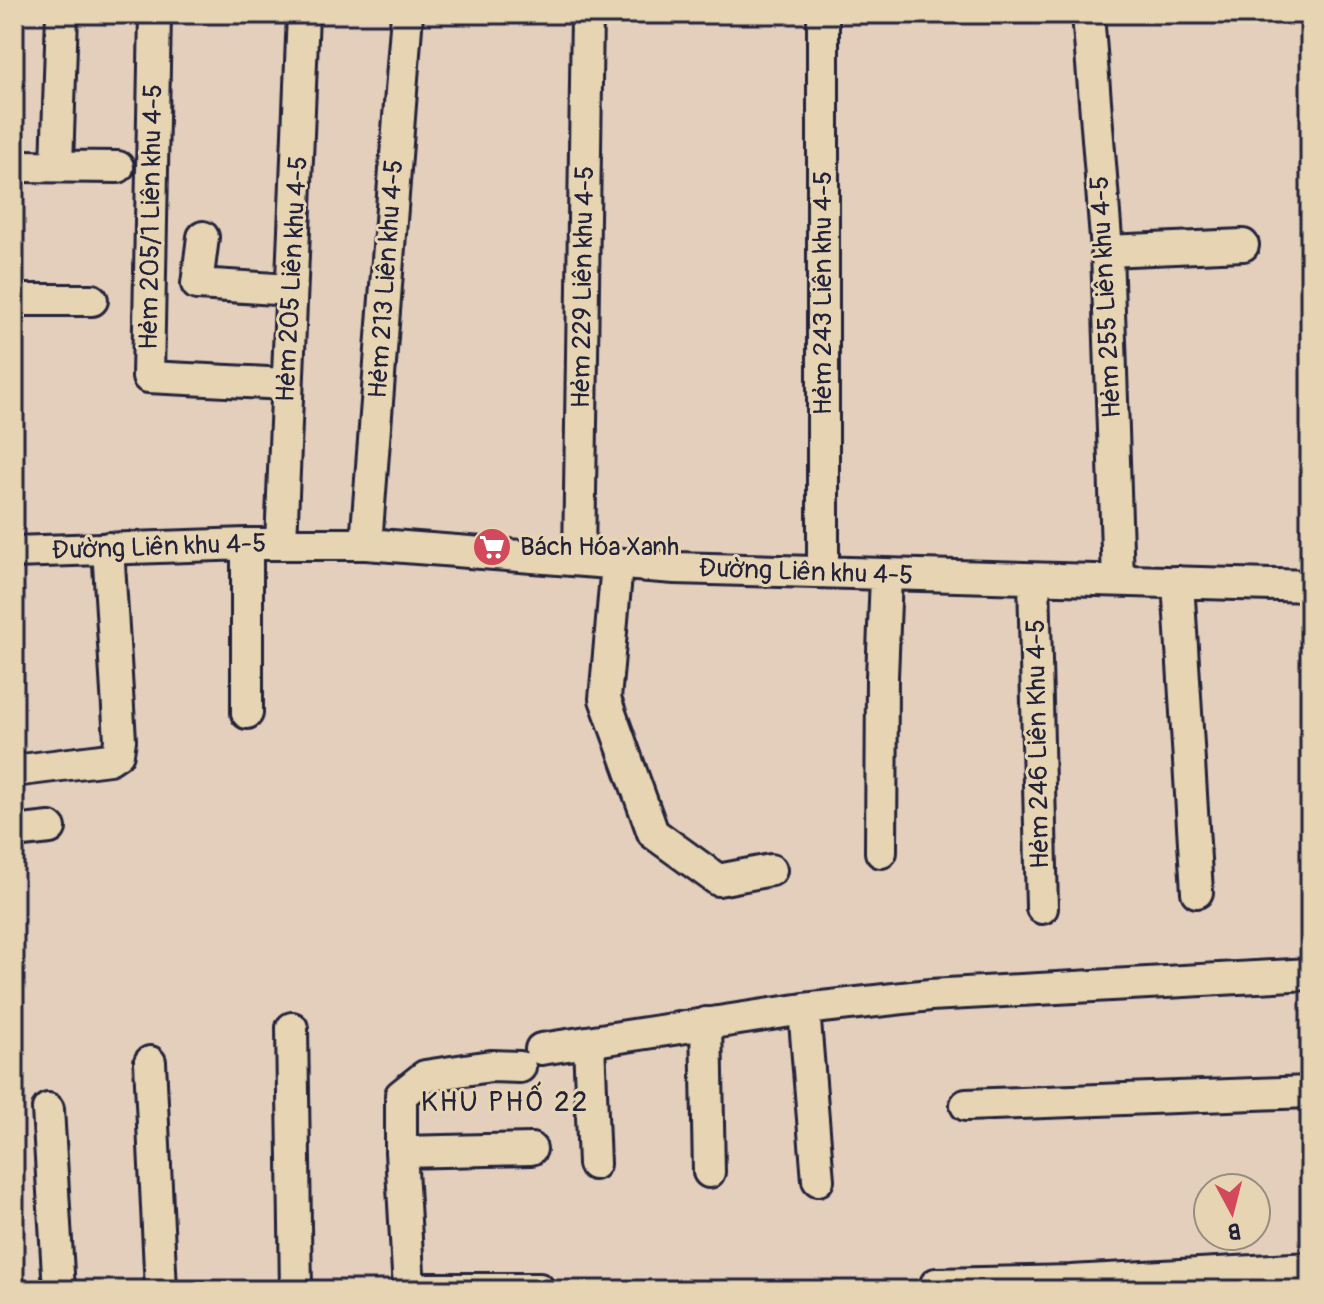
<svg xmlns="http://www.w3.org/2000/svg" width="1324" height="1304" viewBox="0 0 1324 1304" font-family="Pangolin,sans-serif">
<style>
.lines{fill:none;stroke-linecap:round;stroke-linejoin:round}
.minor-casing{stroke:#22223b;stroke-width:36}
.minor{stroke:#e6d4b2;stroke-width:30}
.labels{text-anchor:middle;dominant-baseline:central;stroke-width:6;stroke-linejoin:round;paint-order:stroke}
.street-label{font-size:26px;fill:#22223b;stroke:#e6d4b2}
.poi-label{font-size:26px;fill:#22223b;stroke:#e6d4b2;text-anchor:start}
.neighbourhood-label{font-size:28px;letter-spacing:2px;fill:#22223b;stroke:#e6d4b2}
</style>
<rect width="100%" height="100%" fill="#e4cfbd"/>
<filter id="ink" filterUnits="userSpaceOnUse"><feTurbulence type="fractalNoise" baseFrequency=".0125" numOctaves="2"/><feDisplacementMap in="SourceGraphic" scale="16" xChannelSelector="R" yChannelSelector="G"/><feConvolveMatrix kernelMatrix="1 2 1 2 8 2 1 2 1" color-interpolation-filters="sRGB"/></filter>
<g filter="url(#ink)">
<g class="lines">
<!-- minor casing -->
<g class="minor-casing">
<path id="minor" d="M155,14L148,377L287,384
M1088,14L1107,251L1118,580
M14,166L118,167
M57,166L62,14
M203,237L197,284L291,290
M1107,251L1243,245
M14,300H92
M281,543L303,14
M366,544L407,14
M14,552L247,544H366L675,568L1310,586
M579,560L587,14
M617,564L605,699L653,833L718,880L771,870
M823,572V14
M1034,579L1042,908
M1178,582L1197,892
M247,713V544
M14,771L109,759L118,753L120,740L108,548
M14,832L50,828
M881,852L882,677L886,576
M804,1009L818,1180
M706,1023L709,1172
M292,1028L296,1290
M589,1043L594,1164
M541,1049L804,1009L930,995L1310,974
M150,1062L161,1290
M966,1105L1310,1092
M48,1109L59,1290
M401,1152L531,1149
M936,1284L1071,1281L1310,1268
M409,1289H539
M409,1290L401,1152V1095L425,1076L491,1066L520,1067"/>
</g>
<!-- minor -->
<use href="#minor" class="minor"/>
</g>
</g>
<!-- icons -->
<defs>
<g id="supermarket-disc" transform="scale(2)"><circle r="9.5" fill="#d1495b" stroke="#e6d4b2"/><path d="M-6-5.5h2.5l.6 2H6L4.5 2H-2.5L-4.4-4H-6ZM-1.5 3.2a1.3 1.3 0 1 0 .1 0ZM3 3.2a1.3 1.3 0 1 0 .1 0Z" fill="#fff"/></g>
</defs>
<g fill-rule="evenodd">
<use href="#supermarket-disc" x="492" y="547"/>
</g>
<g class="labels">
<!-- street labels -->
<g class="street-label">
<text transform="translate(151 217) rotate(-89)">Hẻm 205/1 Liên khu 4-5</text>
<text transform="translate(292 279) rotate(-87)">Hẻm 205 Liên khu 4-5</text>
<text transform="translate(386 279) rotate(-86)">Hẻm 213 Liên khu 4-5</text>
<text transform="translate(583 287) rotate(-89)">Hẻm 229 Liên khu 4-5</text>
<text transform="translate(823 293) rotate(-90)">Hẻm 243 Liên khu 4-5</text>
<text transform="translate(1106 297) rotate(-93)">Hẻm 255 Liên khu 4-5</text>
<text transform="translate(159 547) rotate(-2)">Đường Liên khu 4-5</text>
<text transform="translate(806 572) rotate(2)">Đường Liên khu 4-5</text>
<text transform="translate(1038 744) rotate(-91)">Hẻm 246 Liên Khu 4-5</text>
</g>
<!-- poi labels -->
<g class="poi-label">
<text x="520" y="547">Bách Hóa Xanh</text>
</g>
<!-- neighbourhood labels -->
<g class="neighbourhood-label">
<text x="505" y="1102">KHU PHỐ 22</text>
</g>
</g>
<!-- margin -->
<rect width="1324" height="1304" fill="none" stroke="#e6d4b2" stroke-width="48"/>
<rect x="24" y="24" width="1276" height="1256" fill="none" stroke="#22223b" stroke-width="3" filter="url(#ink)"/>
<!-- north arrow -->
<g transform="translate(1232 1212) rotate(173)"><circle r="38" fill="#e6d4b2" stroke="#988d82" stroke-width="2"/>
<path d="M0-6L14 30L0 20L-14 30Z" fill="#d1495b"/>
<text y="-12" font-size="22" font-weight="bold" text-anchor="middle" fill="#22223b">B</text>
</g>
</svg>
